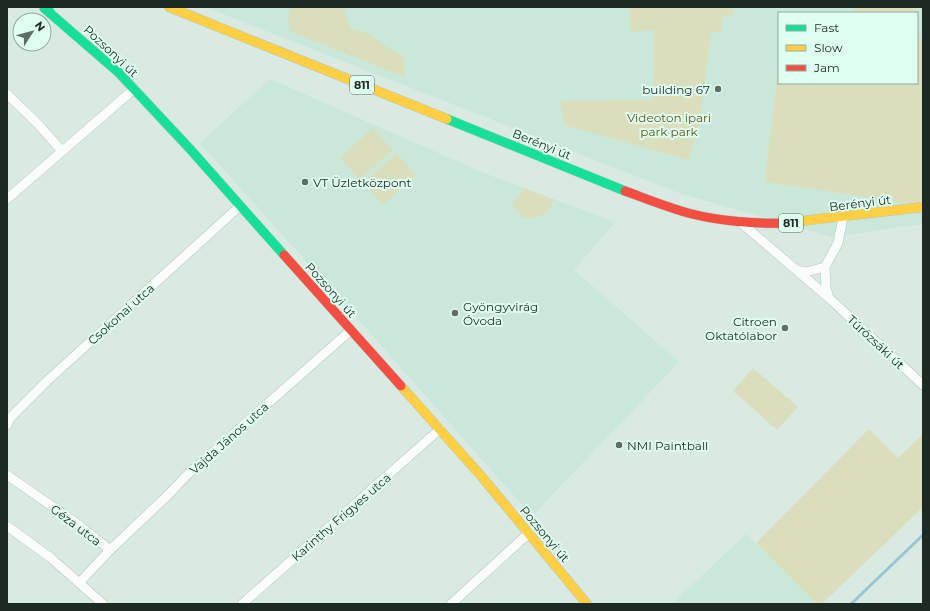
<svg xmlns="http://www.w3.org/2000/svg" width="930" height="611" viewBox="0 0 930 611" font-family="Montserrat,sans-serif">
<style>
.built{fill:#cae8da;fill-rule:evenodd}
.green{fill:#dbdebd}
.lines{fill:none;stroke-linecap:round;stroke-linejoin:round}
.stream{stroke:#99c4d4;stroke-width:3}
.street-casing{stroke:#b8c5bf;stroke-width:10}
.fast-casing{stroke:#b8c5bf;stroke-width:10}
.slow-casing{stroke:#b8c5bf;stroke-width:10}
.jam-casing{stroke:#b8c5bf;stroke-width:10}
.street{stroke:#f9fcfa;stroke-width:9}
.fast{stroke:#16e098;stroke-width:9}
.slow{stroke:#ffcf43;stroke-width:9}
.jam{stroke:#f24e42;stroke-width:9}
.poi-dot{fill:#5e6d66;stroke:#defeef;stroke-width:1.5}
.labels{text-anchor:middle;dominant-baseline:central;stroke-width:4;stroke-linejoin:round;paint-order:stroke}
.shield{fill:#defeef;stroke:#576960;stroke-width:1}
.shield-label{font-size:11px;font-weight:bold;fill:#1d2923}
.street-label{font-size:12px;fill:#1d2923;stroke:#defeef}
.poi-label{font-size:12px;fill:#1d2923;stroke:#defeef;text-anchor:start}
.park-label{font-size:12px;fill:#615519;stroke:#defeef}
</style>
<rect width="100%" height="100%" fill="#d8eae1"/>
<!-- built -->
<path class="built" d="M205,7H923V224L831,237L679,193ZM779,13H917V83H779Z
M270,79L484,173L615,222L574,270L679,362L532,516L348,308L200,143Z
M746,534L817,604H672Z"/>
<!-- green -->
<path class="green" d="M291,7H343L350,28L370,34L384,45L404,57L405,77L291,32L288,20Z
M629,7H734L733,15L722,17L721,33L711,32L700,121L689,160L564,125L560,101L653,100L654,30L631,32Z
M854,7H917L921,41L923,42V203L914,204L765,182L779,59V83H917V13H854Z
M373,128L393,150L359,180L340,157Z
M397,153L416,176L383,205L363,183Z
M524,188L553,199L551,208L544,214L531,219L522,217L512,205Z
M753,368L798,407L777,430L733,391Z
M869,429L898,458L923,434V507L824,602L817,604L756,543Z"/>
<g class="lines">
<!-- stream -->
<path class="stream" d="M851,604L923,535"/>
<!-- street casing -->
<g class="street-casing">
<path id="street" d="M7,94L38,124L62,151
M7,199L134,89
M739,221L829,298L923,385
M796,270L806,272L825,267
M829,298L826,288L825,267L838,243L843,217
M7,425L10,418L48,380L240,206
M7,475L79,525L110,550
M7,526L51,558L103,604
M80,582L110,550L169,494L186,476L351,330
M242,604L440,429
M451,604L529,533"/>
</g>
<!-- fast casing -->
<g class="fast-casing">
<path id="fast" d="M47,7L51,14
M44,8L118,72L190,149L284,255
M447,119L625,191"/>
</g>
<!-- slow casing -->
<g class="slow-casing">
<path id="slow" d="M169,7L447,119
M784,223L923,207
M401,386L482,477L587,604"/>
</g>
<!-- jam casing -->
<g class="jam-casing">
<path id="jam" d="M625,191C647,199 669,208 692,214C720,221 756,224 784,223
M284,255L401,386"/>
</g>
<!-- street -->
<use href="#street" class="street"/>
<!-- fast -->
<use href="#fast" class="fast"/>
<!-- slow -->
<use href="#slow" class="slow"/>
<!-- jam -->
<use href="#jam" class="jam"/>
</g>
<!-- markers -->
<g class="poi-dot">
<circle cx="718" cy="89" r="4"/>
<circle cx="305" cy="182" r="4"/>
<circle cx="455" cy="313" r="4"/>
<circle cx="785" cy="328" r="4"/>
<circle cx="619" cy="445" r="4"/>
</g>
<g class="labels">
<!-- shield labels -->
<g class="shield">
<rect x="350" y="76" width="24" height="18" rx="3"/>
<rect x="779" y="214" width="24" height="18" rx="3"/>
</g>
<g class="shield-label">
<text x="362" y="85">811</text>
<text x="791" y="223">811</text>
</g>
<!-- street labels -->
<g class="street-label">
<text transform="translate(111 51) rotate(43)">Pozsonyi út</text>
<text transform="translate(542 144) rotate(22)">Berényi út</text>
<text transform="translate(860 203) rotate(-7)">Berényi út</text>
<text transform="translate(331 290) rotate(48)">Pozsonyi út</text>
<text transform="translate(121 314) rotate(-42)">Csokonai utca</text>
<text transform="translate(876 342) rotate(43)">Túrózsáki út</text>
<text transform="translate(229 438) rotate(-42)">Vajda János utca</text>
<text transform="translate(341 517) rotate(-41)">Karinthy Frigyes utca</text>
<text transform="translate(76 525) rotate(37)">Géza utca</text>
<text transform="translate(545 534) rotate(50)">Pozsonyi út</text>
</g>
<!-- poi labels -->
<g class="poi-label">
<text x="710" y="89" text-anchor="end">building 67</text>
<text x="313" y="182">VT Üzletközpont</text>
<text x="463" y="306">Gyöngyvirág<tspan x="463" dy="14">Óvoda</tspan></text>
<text x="777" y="321" text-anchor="end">Citroen<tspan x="777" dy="14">Oktatólabor</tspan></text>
<text x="627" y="445">NMI Paintball</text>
</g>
<!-- park labels -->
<g class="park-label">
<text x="669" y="117">Videoton ipari<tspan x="669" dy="14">park park</tspan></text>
</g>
</g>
<!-- border -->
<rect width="930" height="611" fill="none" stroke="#1d2923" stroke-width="16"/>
<!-- legend -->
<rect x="778" y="12" width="140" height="72" fill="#defeef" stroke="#91a99d"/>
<rect x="786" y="25" width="20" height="6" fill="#16e098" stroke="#91a99d"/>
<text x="814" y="32" font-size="12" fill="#1d2923">Fast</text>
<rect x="786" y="45" width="20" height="6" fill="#ffcf43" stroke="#91a99d"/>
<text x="814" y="52" font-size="12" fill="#1d2923">Slow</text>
<rect x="786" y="65" width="20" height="6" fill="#f24e42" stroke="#91a99d"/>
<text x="814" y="72" font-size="12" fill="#1d2923">Jam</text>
<!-- north arrow -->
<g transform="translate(32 32) rotate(54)"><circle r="19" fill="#defeef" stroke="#91a99d"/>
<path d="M0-3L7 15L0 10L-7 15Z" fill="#5e6d66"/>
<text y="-6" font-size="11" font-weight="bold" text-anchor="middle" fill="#1d2923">N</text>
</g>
</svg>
